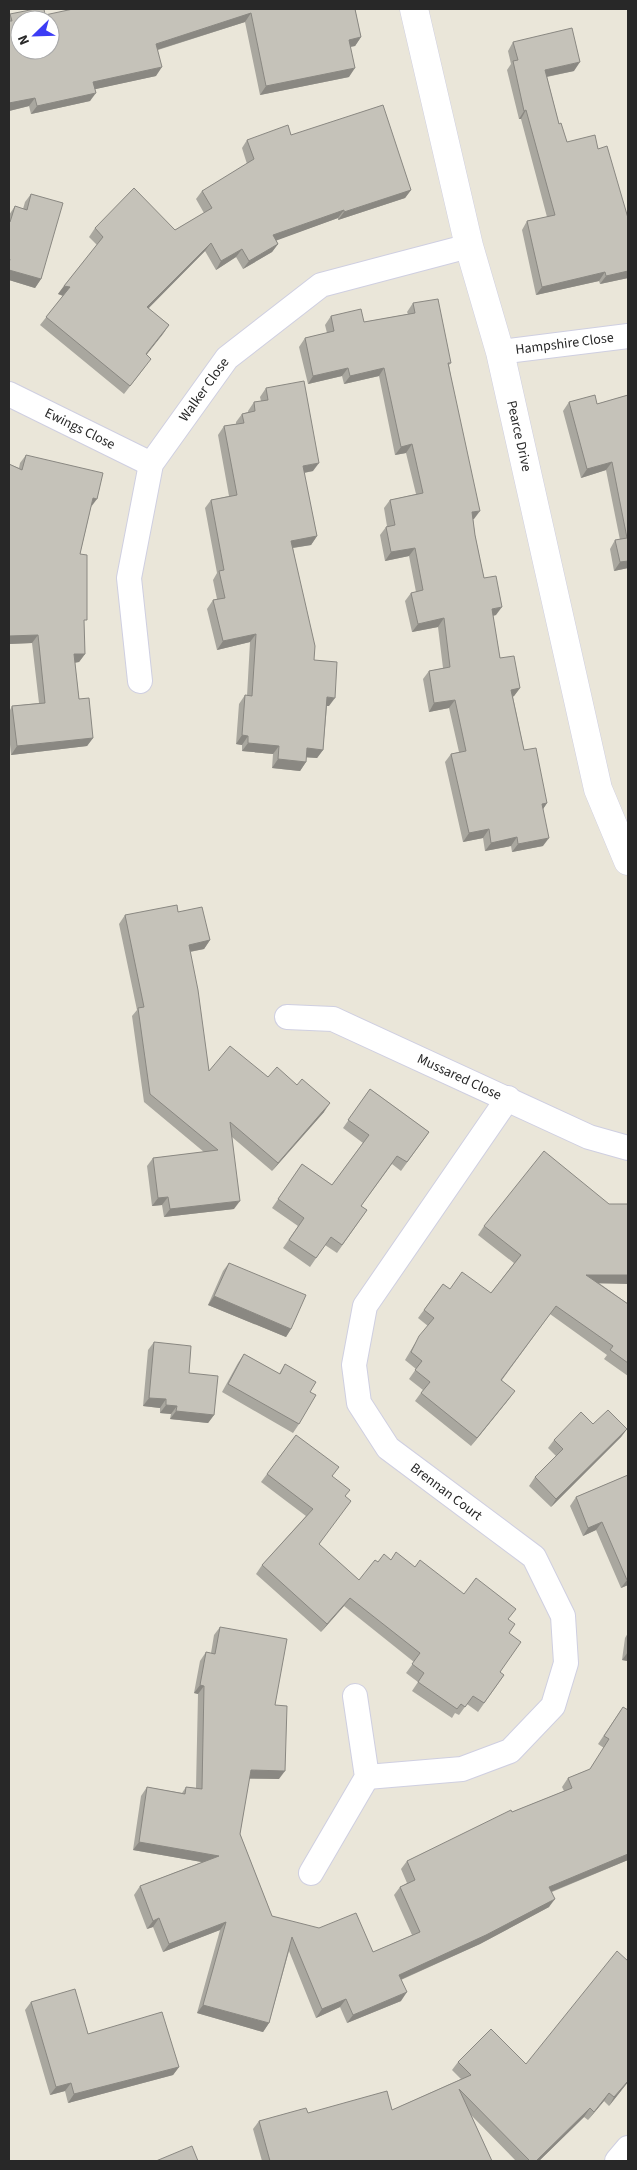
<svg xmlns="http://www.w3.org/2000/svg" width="637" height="2170" viewBox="0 0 637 2170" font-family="'Source Sans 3',sans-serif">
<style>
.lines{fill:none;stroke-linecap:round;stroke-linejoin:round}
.street-casing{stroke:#cfcfe1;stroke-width:26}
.secondary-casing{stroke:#cfcfe1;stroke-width:29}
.street{stroke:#fff;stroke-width:24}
.secondary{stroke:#fff;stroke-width:28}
.wall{fill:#a9a79f}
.shaded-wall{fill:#8a8882}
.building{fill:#c5c2b9;stroke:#8a8882;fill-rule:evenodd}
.labels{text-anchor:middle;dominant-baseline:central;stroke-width:5;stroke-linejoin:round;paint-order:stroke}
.street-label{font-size:14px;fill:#282828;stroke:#fff}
</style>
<rect width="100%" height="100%" fill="#eae6d9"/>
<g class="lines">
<!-- street casing -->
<g class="street-casing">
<g id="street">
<path id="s1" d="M500,352L628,336"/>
<path id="s2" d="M9,394L151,464"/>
<path id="s3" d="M140,681L129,578L151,464L227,358L321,285L469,246"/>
<path id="s4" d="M287,1017L333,1019L589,1137L628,1148"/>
<path d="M367,1777L462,1769L510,1751L553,1706L566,1663L563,1616L534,1557L388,1448L359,1403L354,1365L365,1306L508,1098"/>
<path d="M311,1873L367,1777L355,1696"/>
<path d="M617,2161L628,2148"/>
</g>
</g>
<!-- secondary casing -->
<g class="secondary-casing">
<g id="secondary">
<path id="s5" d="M414,9L469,246L500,352L598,789L628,861"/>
</g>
</g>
<!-- street -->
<use href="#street" class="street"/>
<!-- secondary -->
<use href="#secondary" class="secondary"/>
</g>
<!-- wall -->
<path class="wall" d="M355,9L361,37L355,46L350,47L349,77L260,95L245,22L158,50L156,76L95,89L90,101L31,114L29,106L9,111V16L10,14L45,15Z
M513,42L574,71L547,77L559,124L567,142L598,149L628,218V278L600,284L599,281L536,295L522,230L527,221L547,217L521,119H519L507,70L511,64L508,51Z
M291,135L411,190L405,198L338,220V218L276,240L278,244L272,252L243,269L236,257L216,270L205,251L148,308L169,325L146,355L145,367L124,394L40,325L63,296L58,294L64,286L97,245L89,237L95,228L175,230L204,213L196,199L202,191L247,164L242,148L247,140Z
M31,194L41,279L35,288L9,280V215L15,206L23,209L25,202Z
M413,303L451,363L449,365L474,519H473L475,535L484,578L496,615L493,616L500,658L520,688L514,696L513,697L524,750L547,803L543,809V846L512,852L511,846L485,851L483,838L463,842L445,762L451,754L459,752L449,708L429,712L423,679L429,671L443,668L438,627L412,632L405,601L411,593L416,592L409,556L385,561L380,535L386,527L387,526L384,508L390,500L416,494L406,453L395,455L379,376L344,384L342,376L308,384L299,347L305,338L327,333L325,325L331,316L364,322L408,314L407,312Z
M266,388L313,471L304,473L317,536L311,545L293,548L314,660L329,706H327L323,750L317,758L306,757V762L300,771L272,768L273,754L242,751V745L236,744L239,704L245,695L247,696L250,642L217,650L207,609L213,600L217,599L213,580L217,573L205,508L211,500L229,496L218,435L224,426L236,424V422L242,414L248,412V411L254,402L261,401L260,397Z
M628,395V568L614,571L610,549L615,540H620L606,470L581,478L563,411L569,402L597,404Z
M26,455L91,507L80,554L85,654L79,662L75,663L79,699L93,738L87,746L11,755L9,734V712L12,706L39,703L32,643L9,644V464L19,468L20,463Z
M178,912L210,940L204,949L190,952L209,1071L268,1077L324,1112L272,1171L232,1137L234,1209L164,1217L162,1205L152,1206L147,1166L153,1158L204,1152L144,1102L132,1016L137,1010L119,924L125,915Z
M370,1089L429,1132L401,1171L392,1164L361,1206L367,1210L337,1253L325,1245L310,1267L283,1248L298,1226L272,1208L302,1164L332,1185L363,1143L343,1128Z
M484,1226L599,1283L628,1304V1376L604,1359L607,1355L550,1314L502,1380L509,1399L471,1446L415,1401L423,1390L409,1379L416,1369L405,1360L414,1345L428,1326L418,1318L443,1284L450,1289L491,1293L514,1263L478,1235Z
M229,1263L291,1329L286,1337L208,1305L223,1271Z
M154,1342L189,1373L214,1415L208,1423L170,1419L171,1414L160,1413V1408L143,1406L148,1350Z
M244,1354L279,1374L285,1364L310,1392L299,1424L293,1433L222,1392L238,1363Z
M593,1424L627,1429L621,1437L551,1507L529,1486L535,1477L556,1456L548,1448L554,1440Z
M296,1435L332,1476L345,1497L319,1545L359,1580L378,1562L391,1560L415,1567L509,1619V1633L500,1672L504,1675L478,1712L467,1704L459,1715L455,1713L452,1718L412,1691L418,1682L406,1673L414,1662L344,1606L321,1632L256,1574L262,1565L306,1516L261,1482Z
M628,1475V1585L621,1588L596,1530L583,1536L570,1506L576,1497Z
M220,1627L275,1705L279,1779H249L240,1834L272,1916L373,1952L412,1935L394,1895L400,1887L407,1883L401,1869L407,1861L512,1812L564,1791L562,1787L568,1778L590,1769L604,1748L598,1744L623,1707L628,1710V1860L552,1892L549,1907L480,1944L401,1980V2001L347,2023L340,2007L316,2018L289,1951L269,2023L263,2032L197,2013L220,1930L163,1952L153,1927L147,1929L134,1895L140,1886L202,1862L133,1850L141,1796L147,1787L182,1793L186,1787L196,1788L198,1694L194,1693L200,1661L206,1652L211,1653L214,1635Z
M628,1633V1661L622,1660L625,1638Z
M31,2002L88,2034L179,2067L173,2075L68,2103L65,2091L50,2095L25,2010Z
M458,2062L526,2064L628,2082L609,2106L604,2101L588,2120L584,2117L539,2161H516L471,2115L492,2161H262L253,2129L259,2121L308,2113L392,2110L461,2079L452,2070Z"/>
<!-- shaded-wall -->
<path class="shaded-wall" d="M251,13L245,22L150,52L156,44Z
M361,37L355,46L343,48L349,40Z
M580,62L574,71L540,78L545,70Z
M162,67L156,76L87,91L93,82Z
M355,68L349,77L260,95L266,86Z
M96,93L90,101L31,114L37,106Z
M35,98L29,106L9,111V103Z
M526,110L521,119H519L524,111Z
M411,190L405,198L338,220L344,212Z
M344,210L338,218L267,244L273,235Z
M211,243L205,251L141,316L147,307Z
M278,244L272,252L243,269L249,261Z
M242,249L236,257L216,270L221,261Z
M9,270L41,279L35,288L9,280Z
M628,271V278L600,284L606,276Z
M605,272L599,281L536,295L542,287Z
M64,286L70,287L64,296L58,294Z
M169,325L163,334L140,363L146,354Z
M348,368L342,376L308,384L313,376Z
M384,368L379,376L344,384L350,376Z
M412,444L406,453L395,455L401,447Z
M612,462L606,470L581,478L587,469Z
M319,463L313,471L297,474L303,466Z
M93,498L97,499L91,507Z
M480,511L474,519L466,521L472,512Z
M317,536L311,545L285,549L291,541Z
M415,548L409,556L385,561L391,552Z
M628,561V568L614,571L620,562Z
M502,607L496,615L486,617L492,609Z
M444,618L438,627L412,632L418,624Z
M256,634L250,642L217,650L223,641Z
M38,635L32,643L9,644V636Z
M74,654H85L79,662L68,663Z
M520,688L514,696L505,698L511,690Z
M327,697L335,698L329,706H322Z
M455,700L449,708L429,712L434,703Z
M242,735L248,736L242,745L236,744Z
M93,738L87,746L11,755L17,746Z
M248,743L279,746L273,754L242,751Z
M307,748L323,750L317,758L301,757Z
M278,759L306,762L300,771L272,768Z
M547,803L541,812L542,804Z
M489,829L483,838L463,842L469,833Z
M517,837L511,846L485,851L491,843Z
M549,838L543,846L512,852L518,844Z
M210,940L204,949L183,953L189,945Z
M330,1103L324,1112L272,1171L278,1163Z
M168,1197L162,1205L152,1206L158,1198Z
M240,1201L234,1209L164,1217L170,1209Z
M586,1275H628V1284L581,1283Z
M214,1296L291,1329L286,1337L208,1305Z
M515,1391L509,1399L471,1446L477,1438Z
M149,1398L166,1399L160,1408L143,1406Z
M166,1405L177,1406L171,1414L160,1413Z
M176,1411L214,1415L208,1423L170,1419Z
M627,1429L621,1437L551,1507L556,1499Z
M602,1522L596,1530L583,1536L588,1528Z
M628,1579V1585L621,1588L627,1580Z
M350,1598L344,1606L321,1632L327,1624Z
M628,1652V1661L622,1660Z
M200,1685L204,1686L198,1694L194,1693Z
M251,1770L285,1771L279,1779L245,1778Z
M139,1842L219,1856L213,1864L133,1850Z
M628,1854V1860L543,1895L549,1887Z
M555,1899L549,1907L480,1944L393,1983L399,1975Z
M159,1918L153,1927L147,1929L153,1921Z
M226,1922L220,1930L163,1952L169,1944Z
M407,1992L401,2001L347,2023L353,2015Z
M346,1999L340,2007L316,2018L322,2009Z
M203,2005L269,2023L263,2032L197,2013Z
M179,2067L173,2075L68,2103L74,2094Z
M628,2081V2082L609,2106L614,2097Z
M71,2083L65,2091L50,2095L56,2087Z
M609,2093L604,2101L588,2120L594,2112Z
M590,2108L584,2117L539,2161H536Z"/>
<!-- building -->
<path class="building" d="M35,9H44L45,15L73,9H355L361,37L349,40L355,68L266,86L251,13L156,44L162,67L93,82L96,93L37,106L35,98L9,103V21H12L10,14ZM20,20H50V50H20Z
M572,28L580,62L545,70L559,124L561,123L567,142L595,135L598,149L607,146L628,218V271L606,276L605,272L542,287L527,221L555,215L526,110L524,111L513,61L518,60L513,42Z
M383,105L411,190L344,212V210L273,235L278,244L249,261L242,249L221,261L211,243L147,307L169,325L146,354L151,359L130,386L46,317L70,287L64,286L103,237L95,228L134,188L175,230L212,208L202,191L254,159L247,140L288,125L291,135Z
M31,194L63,203L41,279L9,270V263L10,259L9,258V222H10L15,206L27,210Z
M438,299L451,363H448L480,511L472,512L475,535L484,578L496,576L502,607L492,609L500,658L514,656L520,688L511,690L524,750L536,748L547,803L542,804L549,838L518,844L517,837L491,843L489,829L469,833L451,754L466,751L455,700L434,703L429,671L450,667L444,618L418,624L411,593L423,590L415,548L391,552L386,527L395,525L390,500L423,493L412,444L401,447L384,368L350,376L348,368L313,376L305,338L334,331L331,316L361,309L364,322L415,313L413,303Z
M304,381L319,463L303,466L317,536L291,541L315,646L314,660L337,662L335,698L327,697L323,750L307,748L306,762L278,759L279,746L248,743V736L242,735L245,695L252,696L256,634L223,641L213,600L225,598L219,571L224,570L211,500L237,495L224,426L244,423L242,414L255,411L254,402L268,400L266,388Z
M595,395L597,404L628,395V561L620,562L615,540L627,538L612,462L587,469L569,402Z
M26,455L103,473L97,499L93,498L80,554L87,555V620H84L85,654H74L79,699L89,698L93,738L17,746L12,706L45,703L38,635L9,636V464L22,470Z
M177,905L178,912L202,907L210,940L189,945L198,990L209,1071L230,1046L268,1077L277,1067L297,1085L302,1079L330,1103L278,1163L230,1122L240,1201L170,1209L168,1197L158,1198L153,1158L218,1150L150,1094L138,1008L144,1007L125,915Z
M370,1089L429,1132L407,1162L397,1156L361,1206L367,1210L342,1245L331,1237L316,1258L289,1240L304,1218L278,1199L302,1164L332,1185L369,1135L348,1120Z
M544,1151L609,1204H628V1275H586L628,1304V1363L610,1350L613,1346L556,1306L501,1380L515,1391L477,1438L421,1393L430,1382L415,1370L422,1361L411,1352L419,1336L434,1318L424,1310L443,1284L450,1289L462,1272L491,1293L521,1255L484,1226Z
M229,1263L306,1295L291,1329L214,1296Z
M154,1342L191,1346L189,1373L218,1376L214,1415L176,1411L177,1406L166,1405V1399L149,1398Z
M244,1354L280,1374L285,1364L316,1382L310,1392L316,1395L299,1424L228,1384Z
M608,1410L627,1429L556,1499L535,1477L563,1449L554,1440L581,1412L593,1424Z
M296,1435L339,1467L332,1476L350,1490L345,1496L351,1501L319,1544L359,1580L375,1560L378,1562L384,1554L391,1560L396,1552L415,1567L420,1560L464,1594L476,1578L516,1609L508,1619L515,1624L509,1633L521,1642L500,1672L504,1675L484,1703L473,1696L465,1707L461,1704L457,1709L418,1682L424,1673L412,1664L420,1653L350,1598L327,1624L262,1565L313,1509L267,1474Z
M628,1475V1579L627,1580L602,1522L588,1528L576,1497Z
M220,1627L287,1639L275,1705L287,1706L285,1771L251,1770L240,1834L272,1916L319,1928L356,1913L373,1952L420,1932L400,1887L415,1880L407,1861L511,1810L512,1812L572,1788L568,1778L590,1769L609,1739L604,1736L623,1707L628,1710V1854L549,1887L555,1899L486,1935L399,1975L407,1992L353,2015L346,1999L322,2009L292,1937L269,2023L203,2005L226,1922L169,1944L159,1918L153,1921L140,1886L219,1856L139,1842L147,1787L185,1794L186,1787L202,1789L204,1686L200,1685L206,1652L215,1654Z
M617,1951L628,1961V2081L614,2097L609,2093L594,2112L590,2108L536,2161H530L459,2089L492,2161H270L259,2121L306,2108L308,2113L387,2091L392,2110L471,2075L458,2062L491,2029L526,2064Z
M75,1989L88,2034L162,2012L179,2067L74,2094L71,2083L56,2087L31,2002Z
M192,2146L198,2161H156Z"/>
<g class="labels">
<!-- street labels -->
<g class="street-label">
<text stroke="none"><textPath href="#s1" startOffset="65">Hampshire Close</textPath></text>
<text stroke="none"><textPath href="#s3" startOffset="311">Walker Close</textPath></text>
<text stroke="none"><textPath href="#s2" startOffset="79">Ewings Close</textPath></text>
<text stroke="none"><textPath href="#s5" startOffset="440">Pearce Drive</textPath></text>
<text stroke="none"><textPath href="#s4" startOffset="185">Mussared Close</textPath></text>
<text transform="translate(446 1492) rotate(37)">Brennan Court</text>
</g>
</g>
<!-- border -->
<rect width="637" height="2170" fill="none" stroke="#282828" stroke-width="20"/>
<!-- north arrow -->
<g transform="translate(35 35) rotate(247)"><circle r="24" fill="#ffffff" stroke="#a9a9a9"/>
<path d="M0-4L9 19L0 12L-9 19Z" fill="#3c3cf5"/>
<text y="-8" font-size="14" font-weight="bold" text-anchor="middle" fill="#282828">N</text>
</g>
</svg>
